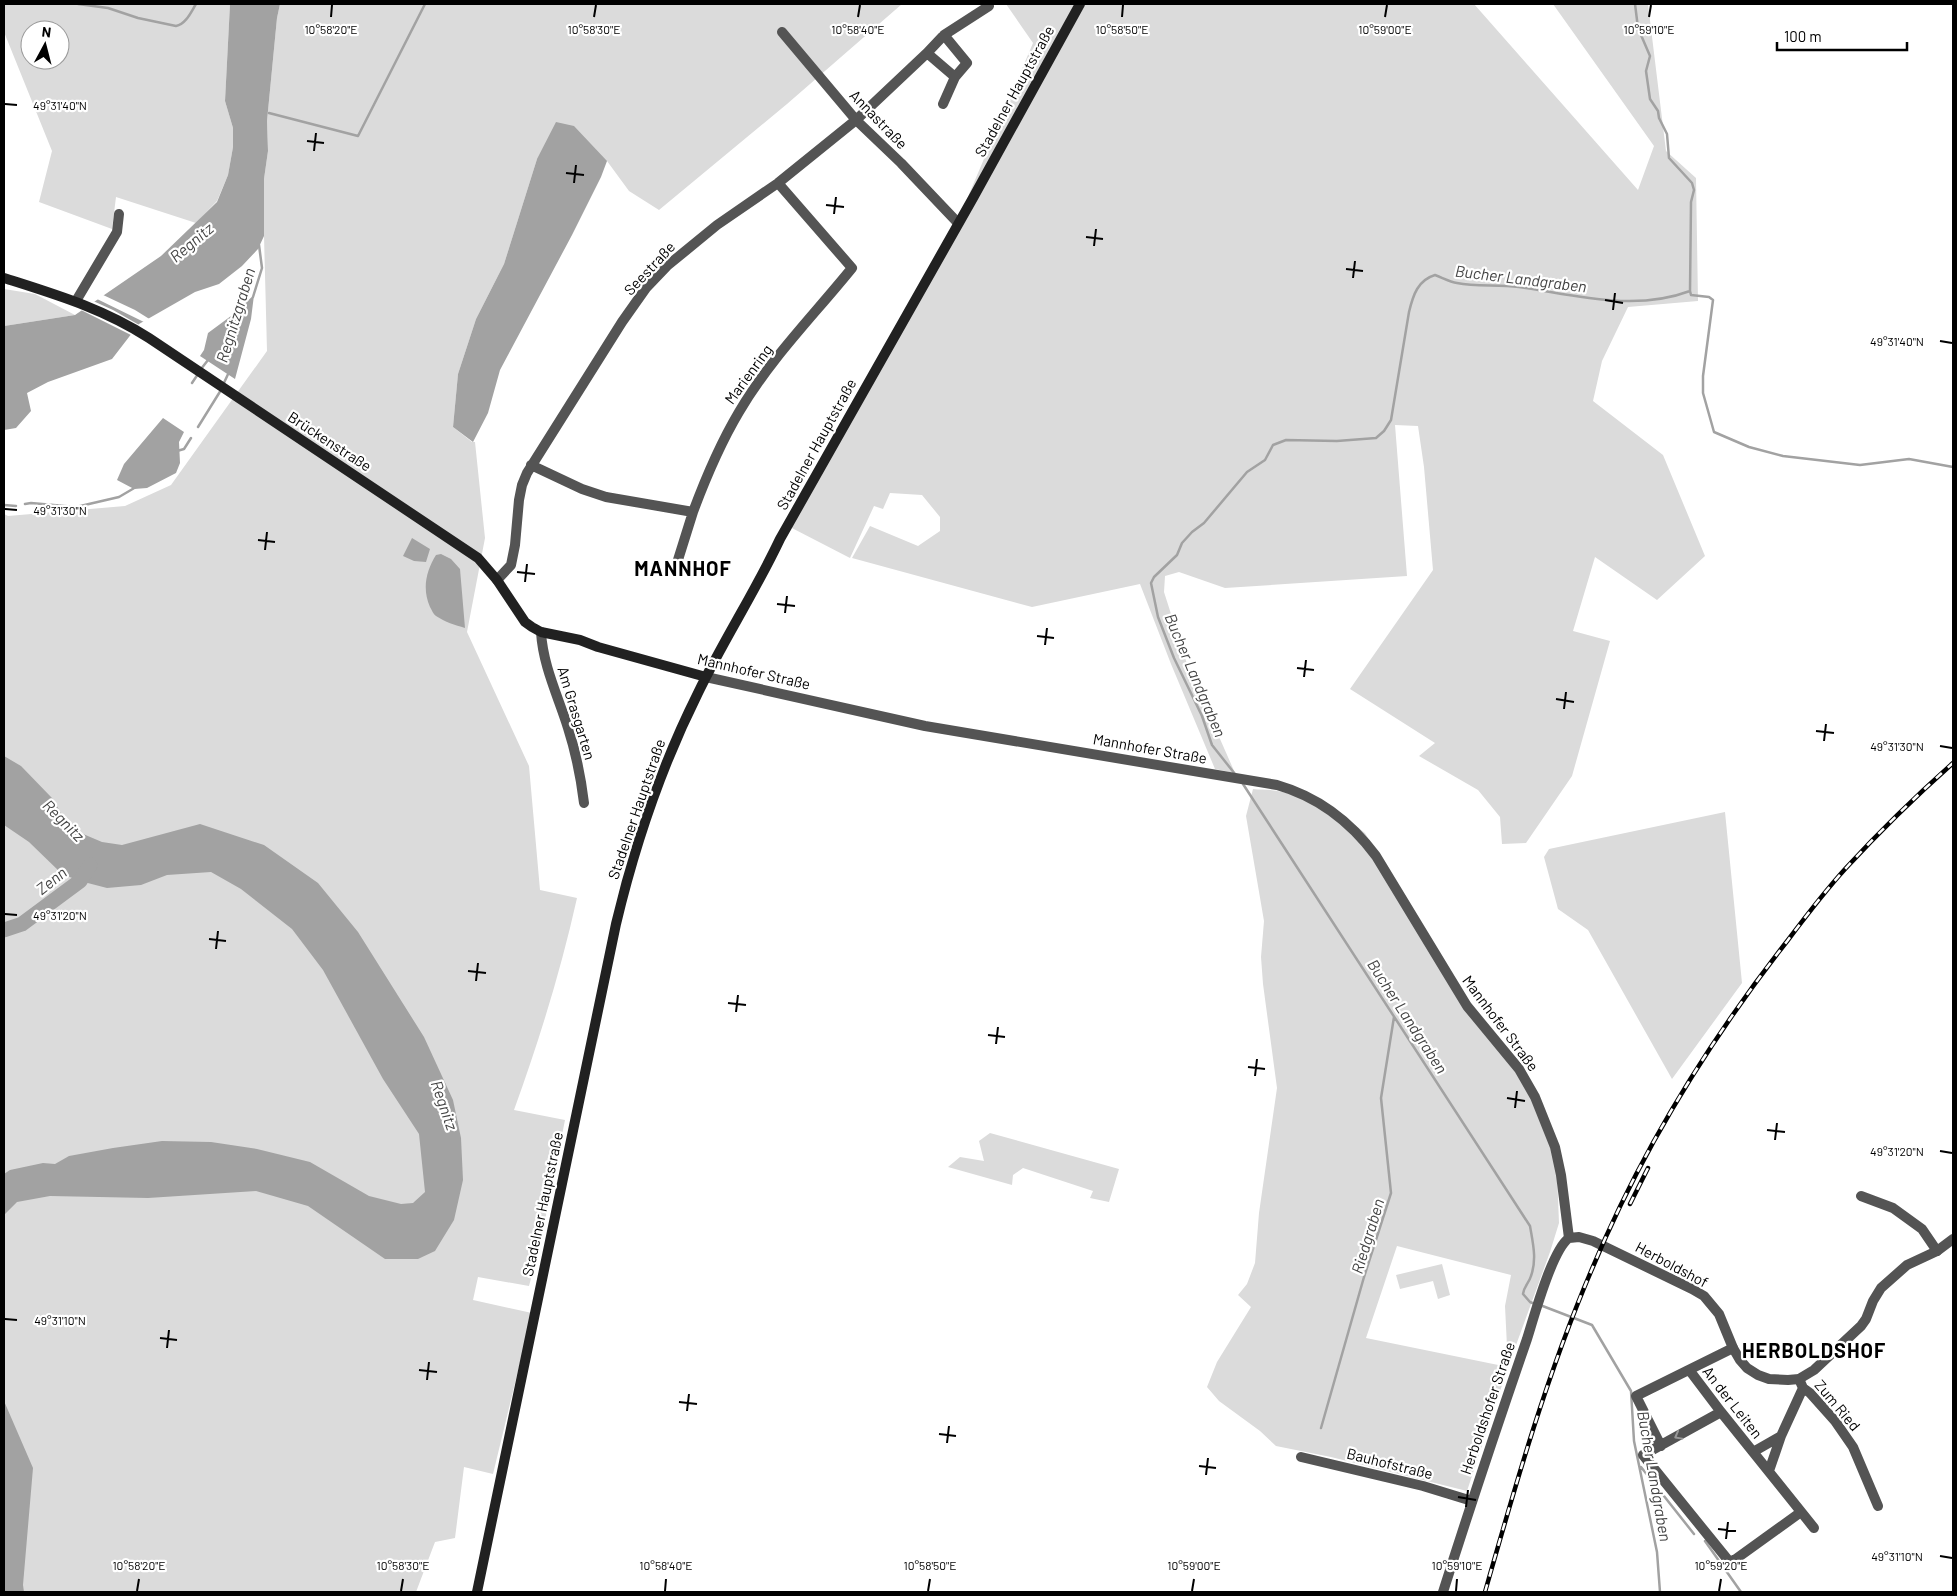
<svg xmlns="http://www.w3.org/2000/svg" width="1957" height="1596" viewBox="0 0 1957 1596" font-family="Barlow,sans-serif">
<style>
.green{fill:#dbdbdb;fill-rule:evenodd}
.water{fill:#a2a2a2}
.pier{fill:#fff}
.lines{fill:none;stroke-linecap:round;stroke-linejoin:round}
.stream{stroke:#a2a2a2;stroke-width:2.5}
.river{stroke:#a2a2a2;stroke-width:15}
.minor{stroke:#545454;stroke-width:10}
.tertiary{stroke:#545454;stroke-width:10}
.secondary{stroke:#212121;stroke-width:10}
.rail-casing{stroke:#000;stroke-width:4.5}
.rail{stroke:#fff;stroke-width:2.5;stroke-dasharray:8;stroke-linecap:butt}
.oneway{stroke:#989898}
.ticks{fill:none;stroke:#000;stroke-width:2}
.labels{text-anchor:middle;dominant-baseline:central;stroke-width:4.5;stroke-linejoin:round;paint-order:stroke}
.street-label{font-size:15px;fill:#000;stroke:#fff}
.water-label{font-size:16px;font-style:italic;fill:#434343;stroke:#fff}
.district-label{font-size:20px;font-weight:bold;letter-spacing:1px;fill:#000;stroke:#fff}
.ticks-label{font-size:12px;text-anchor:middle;fill:#000;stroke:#fff;stroke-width:4.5;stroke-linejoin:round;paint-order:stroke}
</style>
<rect width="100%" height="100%" fill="#fff"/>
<!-- green -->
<path class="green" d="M4,4H230L225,101L233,128V147L228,175L217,201L196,223L116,197L112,229L39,202L52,151L4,32ZM30,30H60V60H30Z
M280,4H902L787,104L659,210L629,191L607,161L537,159L504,264L476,319L458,374L453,427L472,442H475L485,538L467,632L529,766L540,890L577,898C561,970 539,1041 514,1110L565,1120L540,1245L529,1286L478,1277L473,1300L532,1313L493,1474L464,1467L455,1538L435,1542L416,1592H4V514L8,516L125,506L171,485L267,351L264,236V179L268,151L267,121L277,18Z
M1006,4H1474L1638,190L1654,146L1553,4H1648L1666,151L1696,178L1698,301L1628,307L1602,361L1593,401L1663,455L1705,556L1657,600L1595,557L1573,631L1610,641L1572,776L1526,843L1502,844L1500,817L1478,790L1419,756L1435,743L1350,689L1433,570L1424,467L1418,426L1395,425L1407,576L1225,588L1179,572L1165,576L1164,592L1187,664L1235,773L1215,769L1171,664L1140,584L1032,607L852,558L870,526L918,546L940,531V517L922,495L890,493L883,509L874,506L850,558L788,526L956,225L1033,43Z
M4,289L35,294L75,315L4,326Z
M1253,789C1261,790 1269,789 1277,791C1306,796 1343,814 1365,833L1458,990L1513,1061L1556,1148L1559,1223L1550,1252L1508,1367L1467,1491L1331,1457L1276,1446L1260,1431L1219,1401L1207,1387L1217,1362L1251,1307L1238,1295L1247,1284L1255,1263L1259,1213L1277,1088L1263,984L1261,957L1264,921L1246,816ZM1397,1246L1511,1275L1505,1306L1508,1367L1366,1338Z
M1725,812L1742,983L1672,1079L1588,930L1558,909L1544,857L1549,849Z
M990,1133L1119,1169L1109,1202L1090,1198L1093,1191L1023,1168L1013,1175L1012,1185L948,1167L960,1157L984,1161L979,1141Z
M1442,1264L1450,1295L1438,1299L1433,1281L1400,1289L1396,1275Z"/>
<!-- water -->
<path class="water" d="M230,4H280L277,18L267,121L268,151L264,179V236L258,249L242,266L219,284L195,292L139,324L112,359L48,382L27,393L31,411L16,428L4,430V326L75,315L161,256L217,202L228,175L233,147V128L225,101Z
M556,122L574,126L607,161L601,177L572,235L500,370L488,413L473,442L453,427L458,374L476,319L504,264L537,159Z
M254,295L251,319L235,379L200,356L204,350L208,333L231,316Z
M163,418L184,432L179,442L180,463L176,473L147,488L134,489L117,480L124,464Z
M412,538L430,549L426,562L414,561L403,556Z
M441,554L451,559L460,569L465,628C455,625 445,622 436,616C433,614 432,610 430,607C422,589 426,571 436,555Z
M4,756L21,766L52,798L64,818L76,831L102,842L122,845L200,824L264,845L318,883L358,932L424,1037L453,1100L461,1138L463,1180L454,1220L435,1251L418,1259H385L308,1206L256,1191L148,1198L50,1196L17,1202L4,1215V1174L10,1170L43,1163L55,1164L69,1156L113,1148L162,1141L211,1142L257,1149L310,1162L369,1196L401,1204L413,1203L425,1192L419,1134L383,1079L323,970L292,929L241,889L211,872L167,875L141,885L107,888L80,881L62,874L29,842L4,825Z
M4,1401L33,1468L23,1585L24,1592H4Z"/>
<!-- pier -->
<path class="pier" d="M101,294L135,310L151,320L146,323L95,298Z
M91,300L113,310L141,326L133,336L79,309Z"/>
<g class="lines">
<!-- stream -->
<path class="stream" d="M78,4L108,8L138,18L176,26C186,24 191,12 196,4
M269,113L358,136L425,4
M1690,291L1691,295L1709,297L1713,300L1703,376V393L1714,432L1749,447L1783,456L1860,465L1909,459L1953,467
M253,297L262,268L259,245
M201,369L208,360
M192,383L198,374
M223,385L229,372
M198,427L221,390
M177,451L184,449L191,438
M25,504L31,503L76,507L119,497L136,487
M4,505L16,506
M1235,774L1212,745L1202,716L1174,658L1158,617L1151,583L1154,577L1177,555L1182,543L1192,532L1204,523L1247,472L1265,460L1273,445L1286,440L1337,441L1376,438L1384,431L1391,420L1409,312C1413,295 1418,280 1435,275C1443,278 1450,282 1457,283C1477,287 1498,284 1519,287C1575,295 1634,312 1690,291L1691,202L1694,190L1692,183L1669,158L1667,134L1659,118L1658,111L1650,99L1646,71L1650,56L1638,28L1635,4
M1243,784L1530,1226C1533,1244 1537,1259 1531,1276C1529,1283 1524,1286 1523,1294L1530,1302L1535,1304
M1540,1305L1592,1325L1631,1391L1634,1441L1657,1552L1660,1592
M1321,1428L1364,1277L1391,1193L1381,1098L1394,1017
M1641,1467L1694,1534
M1705,1541L1741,1592"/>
<!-- river -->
<path class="river" d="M4,930L22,924L80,881L90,865"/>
<!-- minor -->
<path class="minor" d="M782,32L856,120L901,163L958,223
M944,35L989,6
M943,104L955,77L967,63L944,35L927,53L955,77
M76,301L117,232L119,214
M531,465L582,489L606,497L693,512C706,477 720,444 739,412C770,359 814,315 852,268L778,183
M677,563L693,512
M497,580L511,565L515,545L519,500L522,485L527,473L622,322L646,288L667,266L717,225L778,183L856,120L927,53
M541,632C543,666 558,696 568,728C576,753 581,778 584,803
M1861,1196L1893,1208L1922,1229L1937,1251
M1690,1371L1721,1412L1814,1528
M1799,1379L1803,1388L1810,1393L1835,1421L1853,1447L1878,1506
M1721,1412L1643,1455L1728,1560L1733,1561L1801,1512
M1661,1446L1636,1396L1733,1348
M1753,1452L1781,1436
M1301,1457L1423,1486L1472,1501
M1769,1471L1781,1436L1803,1388"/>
<!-- tertiary -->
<path class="tertiary" d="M706,677L925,726L1277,785C1319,797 1350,821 1376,856L1467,1006L1519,1069L1535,1097L1555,1147L1561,1175L1569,1238
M1569,1238L1579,1237L1593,1241L1692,1289L1704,1296L1719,1314L1733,1348L1740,1360L1747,1368L1758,1375L1769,1379L1788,1380L1799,1379L1814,1370L1861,1326L1866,1319L1873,1301L1881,1288L1907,1265L1937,1251L1953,1239
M1443,1592C1470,1507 1498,1423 1527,1339C1534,1317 1552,1250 1569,1238"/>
<!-- secondary -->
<path class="secondary" d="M4,278C57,295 102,308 149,338L478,558L497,580L525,622L532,627L541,632L580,640L598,647L706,677
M477,1592L616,924C635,844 661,767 698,693C723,641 755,592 780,539L973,198L1080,4"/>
<!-- rail casing -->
<g class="rail-casing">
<path id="rail" d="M1630,1204L1648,1168
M1485,1592C1516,1483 1547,1374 1592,1269C1641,1151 1709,1041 1788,940C1806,916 1825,891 1846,868C1880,831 1916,796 1953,763"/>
</g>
<!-- rail -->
<use href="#rail" class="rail"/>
</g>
<!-- one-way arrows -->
<defs><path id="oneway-chevron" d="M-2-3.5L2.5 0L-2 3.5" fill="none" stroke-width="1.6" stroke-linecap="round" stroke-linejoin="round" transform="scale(1.25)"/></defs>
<use class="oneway" href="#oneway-chevron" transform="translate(1678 1436) rotate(151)"/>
<!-- ticks -->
<path class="ticks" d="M331,17L332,5M594,17L596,5M858,17L860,5M1122,17L1123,5M1385,17L1387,5M1649,17L1651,5M5,104L17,105M307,141L324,143M314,151L316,133M566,173L584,175M574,183L576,165M826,205L844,207M834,214L836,197M1086,237L1103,239M1094,246L1096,229M1346,269L1363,271M1353,278L1355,261M1605,300L1623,303M1613,310L1615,293M1940,341L1952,343M5,509L17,510M258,540L275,542M265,550L267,532M517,572L535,574M525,582L527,564M777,604L795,606M785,613L787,596M1037,636L1054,638M1045,645L1047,628M1297,668L1314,670M1304,677L1306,660M1556,699L1574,702M1564,709L1566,692M1816,731L1834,733M1824,741L1826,724M1940,746L1952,748M5,914L17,915M209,939L226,941M216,949L218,931M468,971L486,973M476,981L478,963M728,1003L746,1005M736,1012L738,995M988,1035L1005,1037M996,1044L998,1027M1248,1067L1265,1069M1255,1076L1257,1059M1507,1098L1525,1101M1515,1108L1517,1091M1767,1130L1785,1132M1775,1140L1777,1123M1940,1151L1952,1153M5,1319L17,1320M160,1338L177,1340M167,1348L169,1330M419,1370L437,1372M427,1380L429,1362M679,1402L697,1404M687,1411L689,1394M939,1434L956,1436M947,1443L949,1426M1199,1466L1216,1468M1206,1475L1208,1458M1458,1497L1476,1500M1466,1507L1468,1490M1718,1529L1736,1531M1726,1539L1728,1522M1940,1556L1952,1558M137,1591L139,1579M401,1591L403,1579M665,1591L666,1579M928,1591L930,1579M1192,1591L1194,1579M1456,1591L1457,1579M1719,1591L1721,1579"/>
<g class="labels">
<!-- street labels -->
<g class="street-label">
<text transform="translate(1014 91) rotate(-61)">Stadelner Hauptstraße</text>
<text transform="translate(879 119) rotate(46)">Annastraße</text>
<text transform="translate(649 268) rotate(-47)">Seestraße</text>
<text transform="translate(748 374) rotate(-54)">Marienring</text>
<text transform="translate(330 441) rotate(33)">Brückenstraße</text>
<text transform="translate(816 444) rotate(-61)">Stadelner Hauptstraße</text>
<text transform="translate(754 671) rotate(13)">Mannhofer Straße</text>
<text transform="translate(577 713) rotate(73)">Am Grasgarten</text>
<text transform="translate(1150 748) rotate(10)">Mannhofer Straße</text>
<text transform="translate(636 809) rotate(-71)">Stadelner Hauptstraße</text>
<text transform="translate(1501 1023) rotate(53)">Mannhofer Straße</text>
<text transform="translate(542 1204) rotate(-78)">Stadelner Hauptstraße</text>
<text transform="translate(1672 1264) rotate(28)">Herboldshof</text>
<text transform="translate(1733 1402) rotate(52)">An der Leiten</text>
<text transform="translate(1838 1405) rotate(50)">Zum Ried</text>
<text transform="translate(1487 1408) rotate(-71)">Herboldshofer Straße</text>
<text transform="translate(1390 1463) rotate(14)">Bauhofstraße</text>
</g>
<!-- water labels -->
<g class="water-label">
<text transform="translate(191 242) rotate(-40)">Regnitz</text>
<text transform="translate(1521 278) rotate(7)">Bucher Landgraben</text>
<text transform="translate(235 315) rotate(-73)">Regnitzgraben</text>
<text transform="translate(1196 675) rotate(67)">Bucher Landgraben</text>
<text transform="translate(64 820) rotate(45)">Regnitz</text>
<text transform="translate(51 880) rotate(-38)">Zenn</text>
<text transform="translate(1408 1016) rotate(57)">Bucher Landgraben</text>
<text transform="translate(445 1105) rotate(71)">Regnitz</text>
<text transform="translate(1367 1236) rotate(-73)">Riedgraben</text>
<text transform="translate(1655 1476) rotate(80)">Bucher Landgraben</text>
</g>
<!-- district labels -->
<g class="district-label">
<text x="683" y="568">MANNHOF</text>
<text x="1814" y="1350">HERBOLDSHOF</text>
</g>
</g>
<g class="ticks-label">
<text x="331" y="34">10°58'20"E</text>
<text x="594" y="34">10°58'30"E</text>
<text x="858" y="34">10°58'40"E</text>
<text x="1122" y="34">10°58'50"E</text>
<text x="1385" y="34">10°59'00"E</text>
<text x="1649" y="34">10°59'10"E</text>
<text x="60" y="110">49°31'40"N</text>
<text x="1897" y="346">49°31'40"N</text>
<text x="60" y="515">49°31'30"N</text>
<text x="1897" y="751">49°31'30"N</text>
<text x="60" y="920">49°31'20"N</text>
<text x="1897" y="1156">49°31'20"N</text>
<text x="60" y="1325">49°31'10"N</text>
<text x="1897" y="1561">49°31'10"N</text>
<text x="139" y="1570">10°58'20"E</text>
<text x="403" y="1570">10°58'30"E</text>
<text x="666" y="1570">10°58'40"E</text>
<text x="930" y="1570">10°58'50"E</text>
<text x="1194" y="1570">10°59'00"E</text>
<text x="1457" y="1570">10°59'10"E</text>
<text x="1721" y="1570">10°59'20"E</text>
</g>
<!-- border -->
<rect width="1957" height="1596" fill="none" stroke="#000000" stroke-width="10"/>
<!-- north arrow -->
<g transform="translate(45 45) rotate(7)"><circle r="24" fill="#ffffff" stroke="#999999"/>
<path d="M0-4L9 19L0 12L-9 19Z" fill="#000000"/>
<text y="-8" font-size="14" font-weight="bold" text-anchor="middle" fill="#000000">N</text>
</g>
<!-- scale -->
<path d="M1777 42v8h130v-8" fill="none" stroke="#000000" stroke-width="2.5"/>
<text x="1784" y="42" font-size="15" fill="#000000" stroke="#ffffff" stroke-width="4" paint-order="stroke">100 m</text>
</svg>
